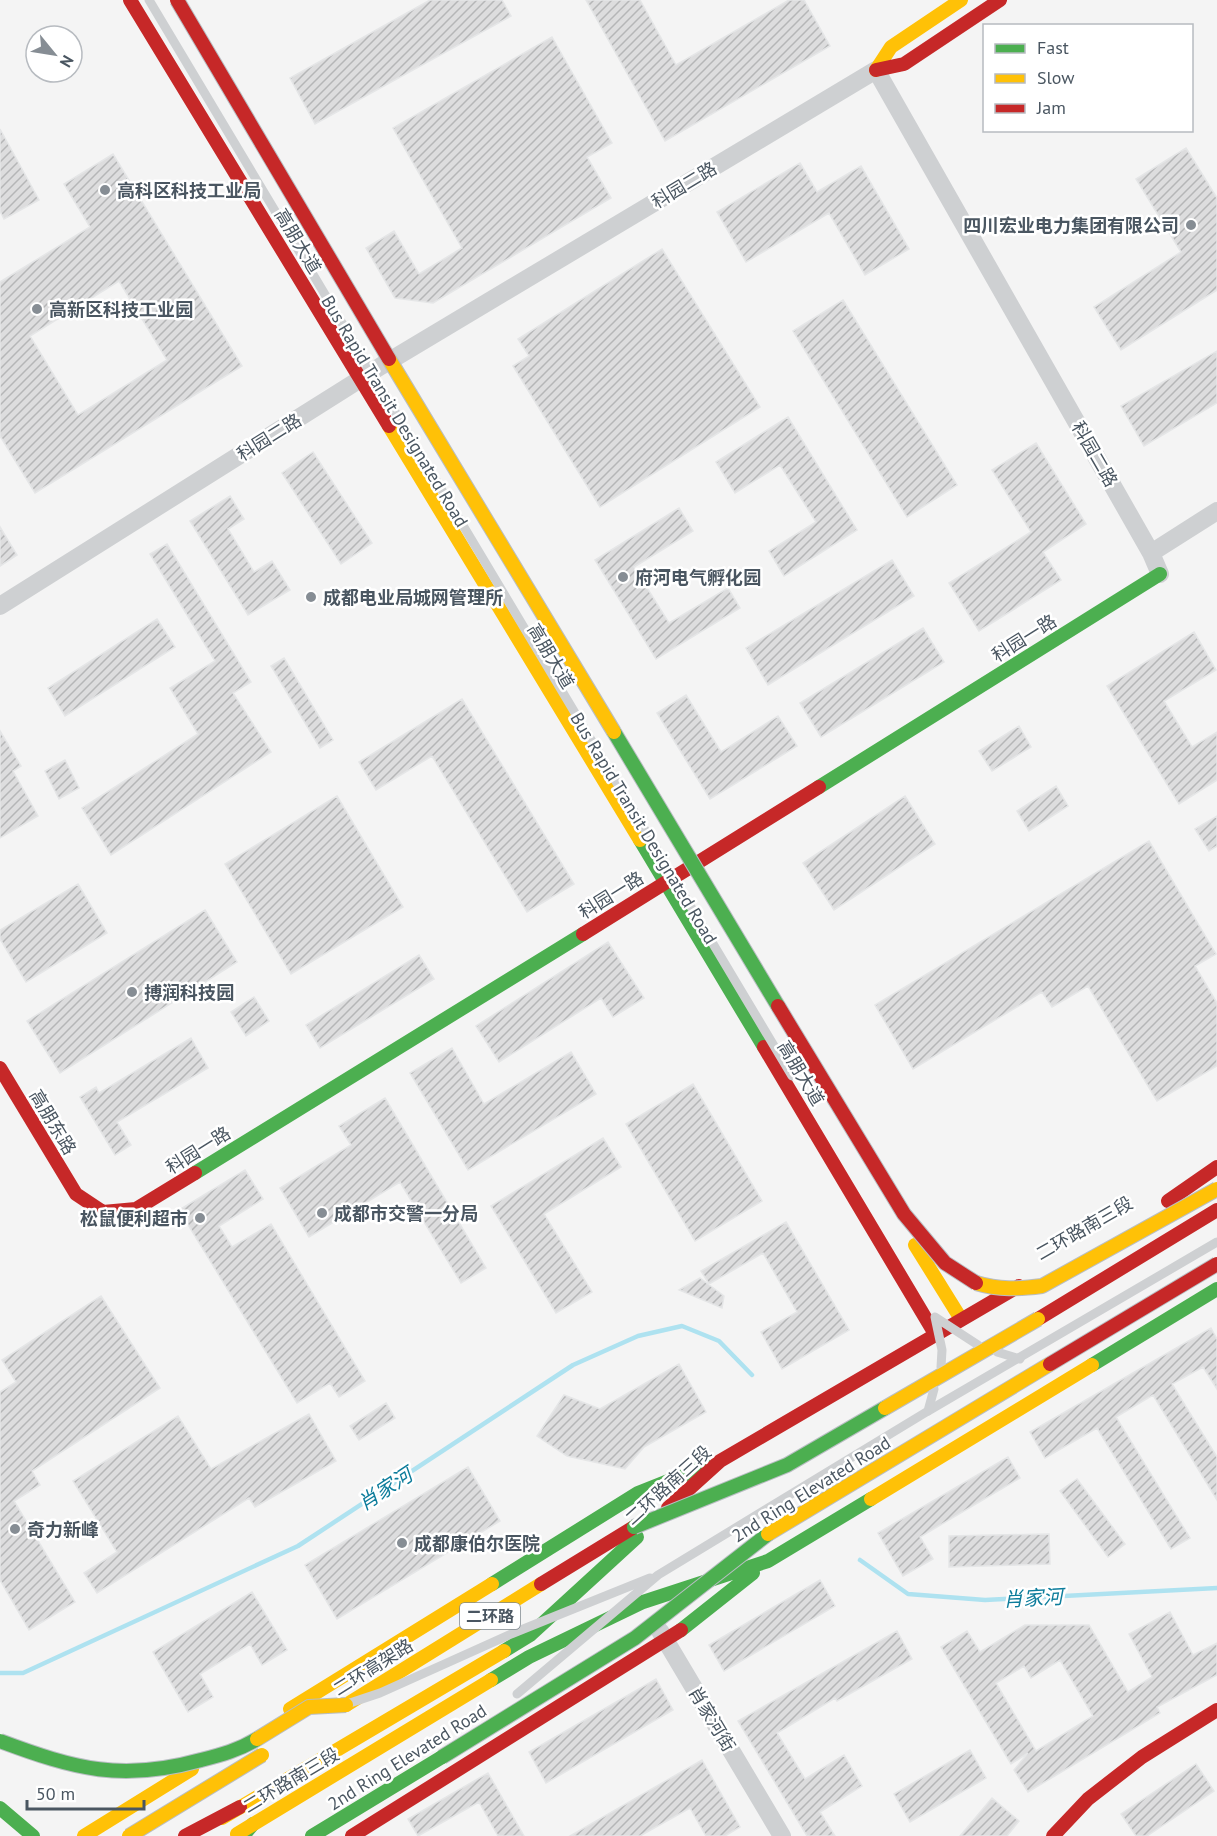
<svg xmlns="http://www.w3.org/2000/svg" width="1217" height="1836" viewBox="0 0 1217 1836" font-family="'PT Sans','Noto Sans SC',sans-serif">
<style>
.lines{fill:none;stroke-linecap:round;stroke-linejoin:round}
.stream{stroke:#aee2f0;stroke-width:4.5}
.building{fill:url(#building-hatch);stroke:#e5e6e7;stroke-width:1.5;fill-rule:evenodd}
.lane{stroke:#ced0d2;stroke-width:9}
.street{stroke:#ced0d2;stroke-width:18}
.fast{stroke:#4caf50;stroke-width:14}
.slow{stroke:#ffc107;stroke-width:14}
.jam{stroke:#c62828;stroke-width:14}
.fast-bridge-casing{stroke:#b9bec3;stroke-width:16;stroke-linecap:butt}
.slow-bridge-casing{stroke:#b9bec3;stroke-width:16;stroke-linecap:butt}
.jam-bridge-casing{stroke:#b9bec3;stroke-width:16;stroke-linecap:butt}
.lane-bridge{stroke:#ced0d2;stroke-width:9}
.fast-bridge{stroke:#4caf50;stroke-width:14}
.slow-bridge{stroke:#ffc107;stroke-width:14}
.jam-bridge{stroke:#c62828;stroke-width:14}
.poi-dot{fill:#868d94;stroke:#fff;stroke-width:2}
.labels{text-anchor:middle;dominant-baseline:central;stroke-width:5;stroke-linejoin:round;paint-order:stroke}
.shield{fill:#fff;stroke:#808990;stroke-width:1.5}
.shield-label{font-size:16px;font-weight:bold;fill:#4a5661}
.street-label{font-size:18px;fill:#4a5661;stroke:#fff}
.poi-label{font-size:18px;font-weight:bold;fill:#4a5661;stroke:#fff;text-anchor:start}
.water-label{font-size:20px;font-style:italic;fill:#0c7c9b;stroke:#fff}
</style>
<defs>
<pattern id="building-hatch" width="6" height="6" patternUnits="userSpaceOnUse" patternTransform="scale(1.5)"><rect width="6" height="6" fill="#ddddde"/><path d="M-1 1l2-2M0 6l6-6M5 7l2-2" fill="none" stroke="#b5b6b7"/></pattern>
</defs>
<rect width="100%" height="100%" fill="#f4f4f4"/>
<g class="lines">
<!-- stream -->
<path class="stream" d="M860,1560L908,1594L985,1600L1217,1588
M0,1673H23L298,1546L573,1365L638,1336L682,1326L719,1341L752,1375"/>
</g>
<!-- building -->
<path class="building" d="M430,0H502L511,16L315,124L290,78Z
M586,0H640L676,65L789,0H804L830,46L665,141Z
M552,37L612,143L587,157L611,198L433,303L395,298L366,248L394,231L419,274L462,248L393,128Z
M0,129L39,200L4,219L0,211Z
M1186,148L1217,198V290L1121,350L1094,307L1181,252L1136,179Z
M113,154L242,366L35,493L0,436V282L90,227L64,184ZM119,281L167,360L78,415L30,336Z
M800,163L817,192L861,166L909,249L865,275L829,213L746,262L717,212Z
M662,249L760,407L600,507L513,366L529,356L518,339Z
M843,300L957,485L907,517L793,331Z
M1217,351V403L1144,446L1121,406Z
M788,417L857,530L784,576L769,551L816,522L780,465L735,493L716,462Z
M1036,443L1086,524L1043,552L1061,580L979,631L949,583L1031,532L992,470Z
M313,452L372,543L341,564L282,473Z
M230,496L244,519L228,529L254,572L272,561L290,590L248,615L190,521Z
M679,508L693,531L634,567L669,623L728,588L740,608L656,659L595,560Z
M0,527L17,555L0,566Z
M167,544L251,682L233,693L271,752L111,855L82,808L198,734L170,688L215,661L150,554Z
M892,560L914,596L768,685L746,648Z
M157,619L175,647L65,716L48,688Z
M923,628L944,662L821,737L800,703Z
M1194,632L1216,670L1164,701L1192,747L1217,732V780L1179,804L1107,686Z
M284,658L333,740L320,748L271,666Z
M686,695L721,752L778,716L797,746L710,799L657,713Z
M462,699L574,884L527,912L432,756L376,790L359,762Z
M1019,726L1031,747L992,771L979,751Z
M0,731L21,766L13,771L38,816L0,838Z
M65,760L79,788L59,799L45,771Z
M1056,786L1068,806L1029,831L1017,811Z
M337,796L403,907L291,974L225,864Z
M905,796L935,844L834,910L803,863Z
M1217,816V846L1209,851L1195,829Z
M1149,841L1216,954L1195,966L1217,1003V1066L1157,1101L1088,986L1052,1007L1042,992L913,1069L875,1005Z
M78,884L107,933L26,982L0,939V930Z
M205,910L237,962L60,1073L27,1021Z
M608,942L644,998L613,1017L601,998L499,1062L476,1026Z
M419,955L434,979L320,1048L306,1025Z
M254,997L269,1021L246,1036L231,1012Z
M191,1038L208,1068L117,1122L131,1145L115,1155L80,1097L96,1087L99,1093Z
M452,1048L484,1104L571,1052L596,1094L468,1170L410,1073Z
M693,1084L762,1201L695,1241L626,1124Z
M385,1098L486,1268L461,1283L400,1182L309,1237L280,1188L351,1145L339,1126Z
M603,1138L621,1167L544,1214L592,1292L556,1313L491,1206Z
M245,1170L263,1199L219,1226L232,1247L271,1224L365,1381L339,1397L330,1383L297,1403L179,1210Z
M786,1222L849,1330L782,1369L761,1332L797,1312L763,1253L709,1284L701,1271Z
M700,1278L724,1296L722,1308L679,1290Z
M101,1296L160,1388L32,1471L40,1485L14,1501L75,1602L29,1630L0,1580V1392L16,1382L2,1360Z
M1211,1328L1217,1339V1389L1203,1367L1172,1384L1217,1457V1500L1153,1395L1116,1417L1190,1538L1171,1549L1097,1428L1045,1458L1030,1432Z
M679,1364L706,1412L644,1447L625,1469L567,1456L537,1436L564,1395L600,1409Z
M386,1403L395,1418L359,1440L350,1426Z
M309,1414L336,1461L255,1507L249,1498L97,1593L84,1573L117,1552L73,1481L178,1416L211,1469Z
M1008,1457L1020,1478L920,1537L933,1559L903,1576L878,1533Z
M468,1467L500,1521L337,1619L305,1565Z
M1077,1479L1125,1544L1108,1557L1060,1491Z
M1049,1534L1050,1564L949,1567V1536Z
M820,1580L835,1606L724,1671L709,1645Z
M252,1592L287,1650L262,1665L250,1644L200,1674L213,1697L188,1712L153,1652Z
M1170,1612L1193,1655L1217,1643V1675L1157,1707L1160,1713L1028,1792L1014,1770L1028,1753L1011,1764L941,1647L967,1631L980,1652L1025,1625H1089L1128,1692L1152,1677L1129,1634ZM1060,1660L1093,1716L1036,1751L996,1683L1024,1666L1031,1678Z
M897,1631L912,1659L837,1701L835,1698L777,1733L805,1779L844,1755L862,1786L820,1812L835,1836H807L738,1721Z
M656,1679L673,1710L546,1783L529,1752Z
M970,1750L986,1778L910,1822L894,1794Z
M702,1760L740,1827L725,1836H706L690,1808L640,1836H570Z
M1196,1764L1214,1791L1147,1836H1136L1121,1814Z
M488,1773L524,1836H498L479,1802L418,1836L408,1819Z
M992,1798L1019,1821L1007,1836H960Z"/>
<g class="lines">
<!-- lane -->
<path class="lane" d="M928,1411L1217,1242"/>
<!-- street -->
<path class="street" d="M1151,553L1217,511
M0,606L381,366L876,70L1151,553L1160,574
M660,1631L782,1836"/>
<!-- fast -->
<path class="fast" d="M819,787L1160,574
M640,840L764,1047
M195,1173L583,934
M1092,1365L1217,1289
M492,1584L638,1493L706,1466
M681,1630L753,1573
M504,1651L530,1635L637,1537
M491,1680L529,1657L643,1602L768,1561L871,1499
M0,1808L33,1836
M243,1836L253,1824
M312,1836L442,1757"/>
<!-- slow -->
<path class="slow" d="M876,70L891,47L961,0
M389,426L640,840
M915,1245L961,1319
M871,1499L1092,1365
M346,1705L541,1584
M290,1709L492,1584
M222,1818L504,1651
M237,1834L491,1680
M84,1836L192,1769"/>
<!-- jam -->
<path class="jam" d="M130,0L389,426
M876,70L904,64L1000,0
M583,934L819,787
M764,1047L935,1334
M0,1068L76,1194L103,1212L136,1209L195,1173
M1168,1201L1217,1167
M1038,1319L1217,1210
M668,1508L720,1461L1019,1286
M541,1584L634,1527
M185,1836L240,1807
M352,1836L681,1630
M1053,1836L1088,1799L1142,1757L1217,1710"/>
<!-- fast-bridge casing -->
<g class="fast-bridge-casing">
<path id="fast-bridge" d="M614,732L778,1006
M634,1527L787,1465L885,1408
M0,1741C75,1769 122,1782 201,1760C221,1755 239,1750 257,1739
M442,1757L635,1638L768,1534"/>
</g>
<!-- slow-bridge casing -->
<g class="slow-bridge-casing">
<path id="slow-bridge" d="M389,359L614,732
M976,1283C999,1290 1019,1289 1042,1286L1217,1189
M885,1408L1038,1319
M768,1534L1050,1364
M257,1739L309,1707L346,1705
M129,1836L262,1755"/>
</g>
<!-- jam-bridge casing -->
<g class="jam-bridge-casing">
<path id="jam-bridge" d="M177,0L389,359
M778,1006L904,1214L945,1263L976,1283
M1050,1364L1217,1264"/>
</g>
<!-- lane-bridge -->
<path class="lane-bridge" d="M149,0L792,1076
M935,1317L942,1350L941,1367
M935,1317L978,1345
M997,1352L1020,1359
M517,1694L658,1575L928,1411L934,1389
M350,1703L380,1693L511,1634L650,1578"/>
<!-- fast-bridge -->
<use href="#fast-bridge" class="fast-bridge"/>
<!-- slow-bridge -->
<use href="#slow-bridge" class="slow-bridge"/>
<!-- jam-bridge -->
<use href="#jam-bridge" class="jam-bridge"/>
</g>
<!-- markers -->
<g class="poi-dot">
<circle cx="105" cy="190" r="6"/>
<circle cx="1191" cy="225" r="6"/>
<circle cx="37" cy="309" r="6"/>
<circle cx="623" cy="577" r="6"/>
<circle cx="311" cy="597" r="6"/>
<circle cx="132" cy="992" r="6"/>
<circle cx="322" cy="1213" r="6"/>
<circle cx="200" cy="1218" r="6"/>
<circle cx="15" cy="1529" r="6"/>
<circle cx="402" cy="1543" r="6"/>
</g>
<g class="labels">
<!-- shield labels -->
<rect class="shield" x="460" y="1603" width="60" height="26" rx="4.5"/>
<g class="shield-label">
<text x="490" y="1616">二环路</text>
</g>
<!-- street labels -->
<g class="street-label">
<text transform="translate(684 185) rotate(-31)">科园二路</text>
<text transform="translate(298 241) rotate(59)">高朋大道</text>
<text transform="translate(395 411) rotate(59)">Bus Rapid Transit Designated Road</text>
<text transform="translate(269 437) rotate(-32)">科园二路</text>
<text transform="translate(1095 454) rotate(60)">科园二路</text>
<text transform="translate(1024 638) rotate(-32)">科园一路</text>
<text transform="translate(551 656) rotate(59)">高朋大道</text>
<text transform="translate(644 828) rotate(59)">Bus Rapid Transit Designated Road</text>
<text transform="translate(611 895) rotate(-32)">科园一路</text>
<text transform="translate(801 1073) rotate(59)">高朋大道</text>
<text transform="translate(53 1122) rotate(59)">高朋东路</text>
<text transform="translate(198 1150) rotate(-32)">科园一路</text>
<text transform="translate(1084 1228) rotate(-30)">二环路南三段</text>
<text transform="translate(668 1485) rotate(-42)">二环路南三段</text>
<text transform="translate(811 1489) rotate(-32)">2nd Ring Elevated Road</text>
<text transform="translate(373 1667) rotate(-32)">二环高架路</text>
<text transform="translate(712 1719) rotate(59)">肖家河街</text>
<text transform="translate(407 1757) rotate(-32)">2nd Ring Elevated Road</text>
<text transform="translate(291 1780) rotate(-31)">二环路南三段</text>
</g>
<!-- poi labels -->
<g class="poi-label">
<text x="117" y="190">高科区科技工业局</text>
<text x="1179" y="225" text-anchor="end">四川宏业电力集团有限公司</text>
<text x="49" y="309">高新区科技工业园</text>
<text x="635" y="577">府河电气孵化园</text>
<text x="323" y="597">成都电业局城网管理所</text>
<text x="144" y="992">搏润科技园</text>
<text x="334" y="1213">成都市交警一分局</text>
<text x="188" y="1218" text-anchor="end">松鼠便利超市</text>
<text x="27" y="1529">奇力新峰</text>
<text x="414" y="1543">成都康伯尔医院</text>
</g>
<!-- water labels -->
<g class="water-label">
<text transform="translate(385 1489) rotate(-33)">肖家河</text>
<text transform="translate(1033 1598) rotate(-3)">肖家河</text>
</g>
</g>
<!-- legend -->
<rect x="983" y="24" width="210" height="108" fill="#ffffff" stroke="#b7bbc0" stroke-width="1.5"/>
<rect x="995" y="44" width="30" height="9" fill="#4caf50" stroke="#b7bbc0" stroke-width="1.5"/>
<text x="1037" y="54" font-size="18" fill="#4a5661">Fast</text>
<rect x="995" y="74" width="30" height="9" fill="#ffc107" stroke="#b7bbc0" stroke-width="1.5"/>
<text x="1037" y="84" font-size="18" fill="#4a5661">Slow</text>
<rect x="995" y="104" width="30" height="9" fill="#c62828" stroke="#b7bbc0" stroke-width="1.5"/>
<text x="1037" y="114" font-size="18" fill="#4a5661">Jam</text>
<!-- north arrow -->
<g transform="translate(54 54) rotate(120)"><circle r="28" fill="#ffffff" stroke="#b7bbc0" stroke-width="1.5"/>
<path d="M0-4.5L10 22L0 15L-10 22Z" fill="#868d94"/>
<text y="-9" font-size="16" font-weight="bold" text-anchor="middle" fill="#4a5661">N</text>
</g>
<!-- scale -->
<path d="M27 1800v9h117v-9" fill="none" stroke="#4a5661" stroke-width="3"/>
<text x="36" y="1800" font-size="18" fill="#4a5661" stroke="#ffffff" stroke-width="4.5" paint-order="stroke">50 m</text>
</svg>
